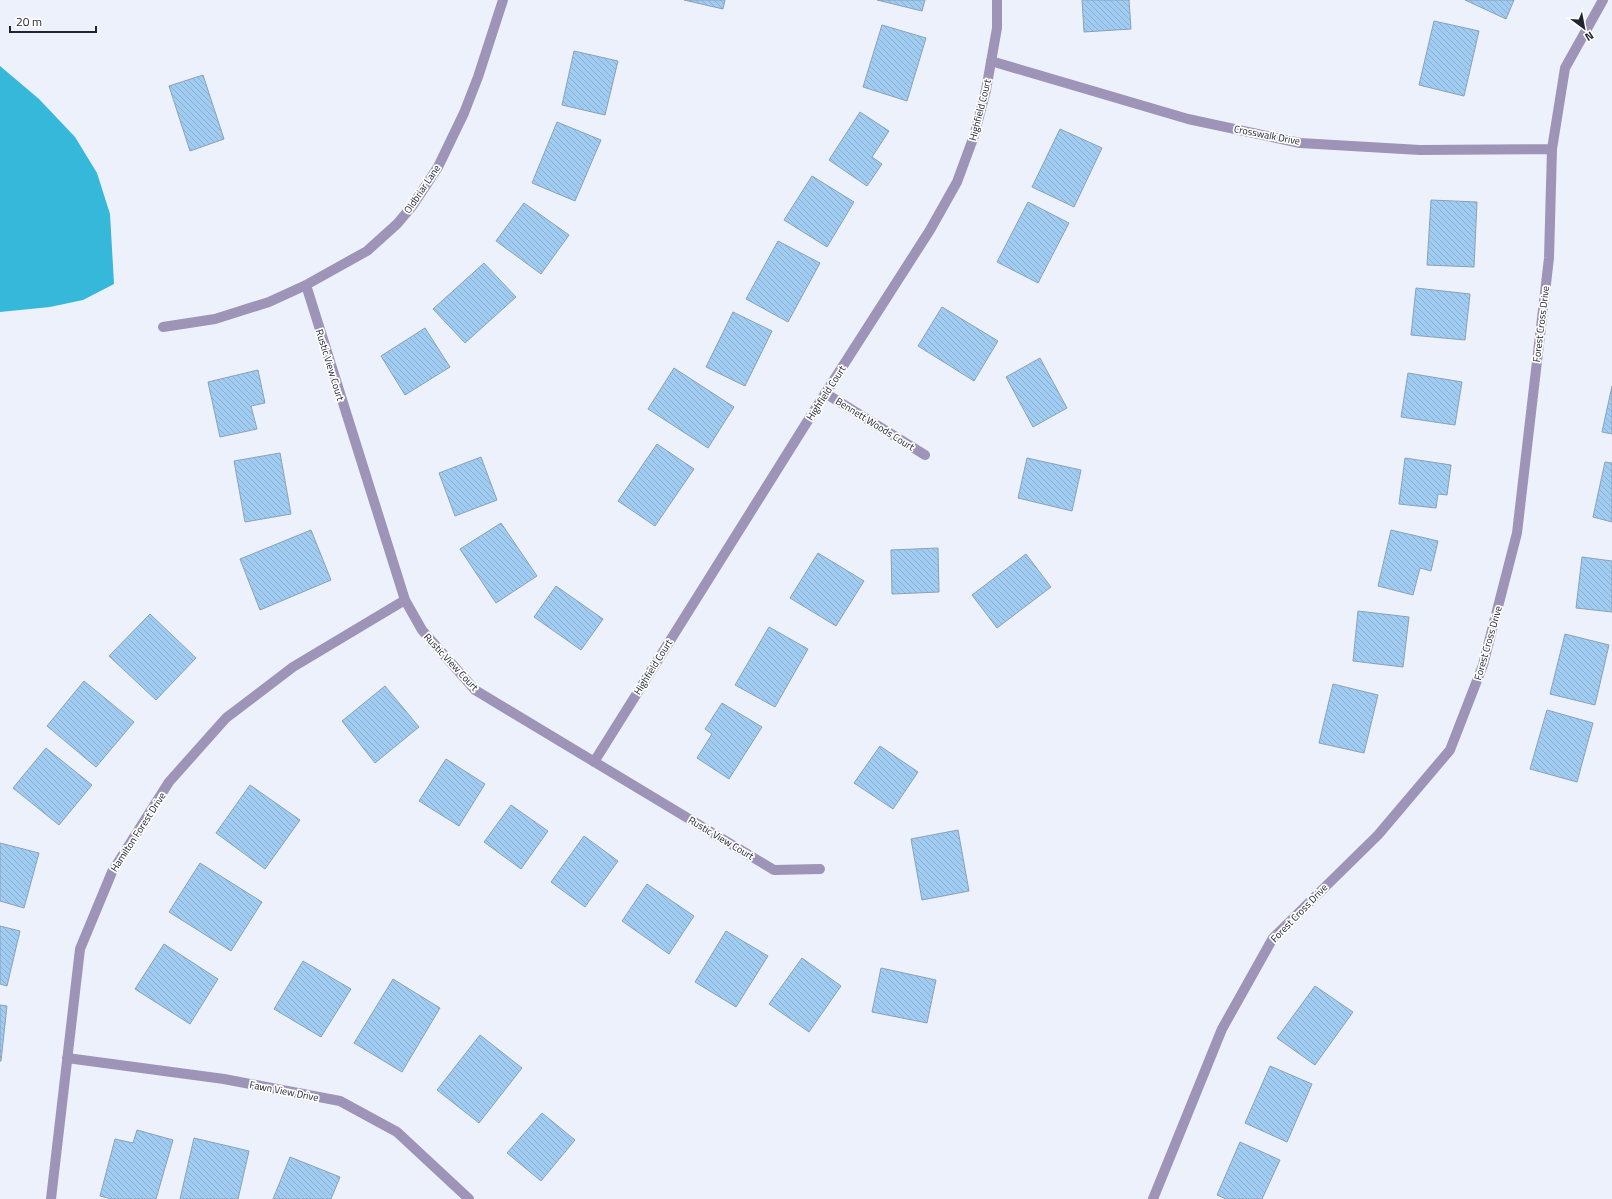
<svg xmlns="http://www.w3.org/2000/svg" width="1612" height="1199" viewBox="0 0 1612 1199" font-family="'Titillium Web',sans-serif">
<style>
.water{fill:#35b8d9}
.building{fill:url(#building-back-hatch);stroke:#8aa2b7}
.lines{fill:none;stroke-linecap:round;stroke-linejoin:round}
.minor{stroke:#9d94b8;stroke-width:10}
.labels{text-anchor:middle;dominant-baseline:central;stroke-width:3.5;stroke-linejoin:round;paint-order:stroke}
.street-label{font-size:10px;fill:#20242e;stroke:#fefefe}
</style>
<defs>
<pattern id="building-back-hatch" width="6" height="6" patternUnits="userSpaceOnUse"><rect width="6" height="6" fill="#a0ccf2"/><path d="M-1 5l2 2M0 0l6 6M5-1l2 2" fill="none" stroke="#8aafd0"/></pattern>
</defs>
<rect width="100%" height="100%" fill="#ecf1fc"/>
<!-- water -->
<path class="water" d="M0,66L39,99L75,137L97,173L110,214L114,284L83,300L50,307L0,312Z"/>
<!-- building -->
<path class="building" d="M684,0H725L723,9Z
M877,0H925L922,11Z
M1082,0H1129L1131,29L1084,32Z
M1465,0H1514L1506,19Z
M1434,21L1479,31L1464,96L1419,85Z
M882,25L926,38L907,101L863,87Z
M574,51L618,61L605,115L562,105Z
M203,75L224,139L190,151L169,86Z
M860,112L889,131L872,157L882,164L867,186L829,160Z
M557,122L601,140L575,201L532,183Z
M1060,129L1102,148L1074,207L1032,187Z
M812,176L854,202L827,247L784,220Z
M1431,200L1477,202L1474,267L1427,265Z
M1028,202L1069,223L1038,283L997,262Z
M524,203L569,235L541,274L496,241Z
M778,241L820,263L788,322L746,299Z
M484,263L516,297L465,343L433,309Z
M1416,288L1470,294L1465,340L1411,335Z
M942,307L998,341L974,381L918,346Z
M733,312L772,331L745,386L706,367Z
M425,328L450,367L405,395L381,356Z
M1040,358L1067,408L1033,427L1006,377Z
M674,368L734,407L708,448L648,409Z
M258,370L265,403L251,406L257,429L220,437L208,382Z
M1408,373L1462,382L1455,425L1401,417Z
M1612,386V434L1602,432Z
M657,444L694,469L655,526L618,501Z
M280,453L291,514L245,522L234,461Z
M481,457L497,500L455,516L439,473Z
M1027,458L1081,470L1072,511L1018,498Z
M1405,458L1451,465L1447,495L1438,494L1436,508L1399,504Z
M1605,462L1612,463V522L1593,517Z
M501,523L537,576L496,603L460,549Z
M311,530L331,580L260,610L240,559Z
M1391,530L1438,541L1431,571L1420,568L1413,595L1378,586Z
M938,548L939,592L892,594L891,550Z
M818,553L864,581L836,626L790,598Z
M1026,554L1051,587L997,628L972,595Z
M1582,557L1612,561V612L1576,608Z
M556,586L603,619L581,650L534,617Z
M1358,611L1409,617L1403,667L1353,661Z
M150,614L196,658L156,700L109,656Z
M769,627L808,649L775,707L735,685Z
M1565,634L1609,645L1595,705L1550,694Z
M84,681L134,722L96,767L47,726Z
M1333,684L1378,695L1364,753L1319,743Z
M385,686L419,727L375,763L342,721Z
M722,703L762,727L729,779L697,758L712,734L705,729Z
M1547,710L1593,723L1577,782L1530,769Z
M880,746L918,772L893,809L854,783Z
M46,748L92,785L59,825L13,788Z
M446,759L485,784L459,826L419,801Z
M250,785L300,820L265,869L216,833Z
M511,805L548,831L521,869L484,842Z
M958,830L969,891L922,900L911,839Z
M584,836L618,861L585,907L551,882Z
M0,843L39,853L24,908L0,901Z
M200,863L262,902L231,951L169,912Z
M647,884L694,916L669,954L622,921Z
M0,926L20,931L7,986L0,984Z
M726,931L768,956L736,1007L695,982Z
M164,944L218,979L190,1024L135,989Z
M802,958L841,986L809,1032L769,1004Z
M303,961L351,989L321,1037L274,1009Z
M881,968L936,980L927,1023L872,1012Z
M393,979L440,1008L402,1072L354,1043Z
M1315,986L1353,1012L1315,1065L1277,1038Z
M0,1005L7,1006L1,1061H0Z
M480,1035L522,1068L479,1123L437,1090Z
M1270,1066L1312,1084L1287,1142L1245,1123Z
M542,1113L575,1140L541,1181L507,1153Z
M137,1130L173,1140L156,1199H112L100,1196L115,1139L133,1143Z
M194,1138L249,1151L238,1199H180Z
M1240,1142L1280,1160L1262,1199H1226L1217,1195Z
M290,1157L340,1177L331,1199H273Z"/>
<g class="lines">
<!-- minor -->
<path class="minor" d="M991,61L1188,119L1300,143L1420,150L1552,149
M306,285L405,600L422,630L475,690L774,870L820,869
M163,327L215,319L269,302L306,285L367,251L397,224L413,205L438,167L464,113L478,77L503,0
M825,393L925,455
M594,762L807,422L930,230L957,182L974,136L986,90L997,28V0
M67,1058L224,1079L340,1101L397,1132L469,1199
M51,1199L80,949L112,872L169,782L226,718L293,667L405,600
M1153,1199L1222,1029L1273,938L1378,835L1450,750L1483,665L1517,533L1549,258L1552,149L1565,68L1603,0"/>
</g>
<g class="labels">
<!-- street labels -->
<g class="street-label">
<text transform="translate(980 110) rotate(-76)">Highfield Court</text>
<text transform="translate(1267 135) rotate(11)">Crosswalk Drive</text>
<text transform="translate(422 189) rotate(-56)">Oldbriar Lane</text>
<text transform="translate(1541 324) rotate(-83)">Forest Cross Drive</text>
<text transform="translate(330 365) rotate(73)">Rustic View Court</text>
<text transform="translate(826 393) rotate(-57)">Highfield Court</text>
<text transform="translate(875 424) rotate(32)">Bennett Woods Court</text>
<text transform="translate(1488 643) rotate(-74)">Forest Cross Drive</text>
<text transform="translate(451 662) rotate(47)">Rustic View Court</text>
<text transform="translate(653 667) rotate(-58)">Highfield Court</text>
<text transform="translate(138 832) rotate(-57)">Hamilton Forest Drive</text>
<text transform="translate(721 838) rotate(31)">Rustic View Court</text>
<text transform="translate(1299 913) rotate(-46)">Forest Cross Drive</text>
<text transform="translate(284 1091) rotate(11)">Fawn View Drive</text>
</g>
</g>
<!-- north arrow -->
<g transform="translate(1584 28) rotate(148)" stroke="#fefefe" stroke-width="3" paint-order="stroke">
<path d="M0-3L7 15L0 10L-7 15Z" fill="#20242e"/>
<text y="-6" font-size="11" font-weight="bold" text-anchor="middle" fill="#20242e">N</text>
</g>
<!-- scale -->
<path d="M10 26v6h86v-6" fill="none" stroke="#20242e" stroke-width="2"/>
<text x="16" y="26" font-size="12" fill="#20242e" stroke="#fefefe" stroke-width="3" paint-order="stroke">20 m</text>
</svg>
